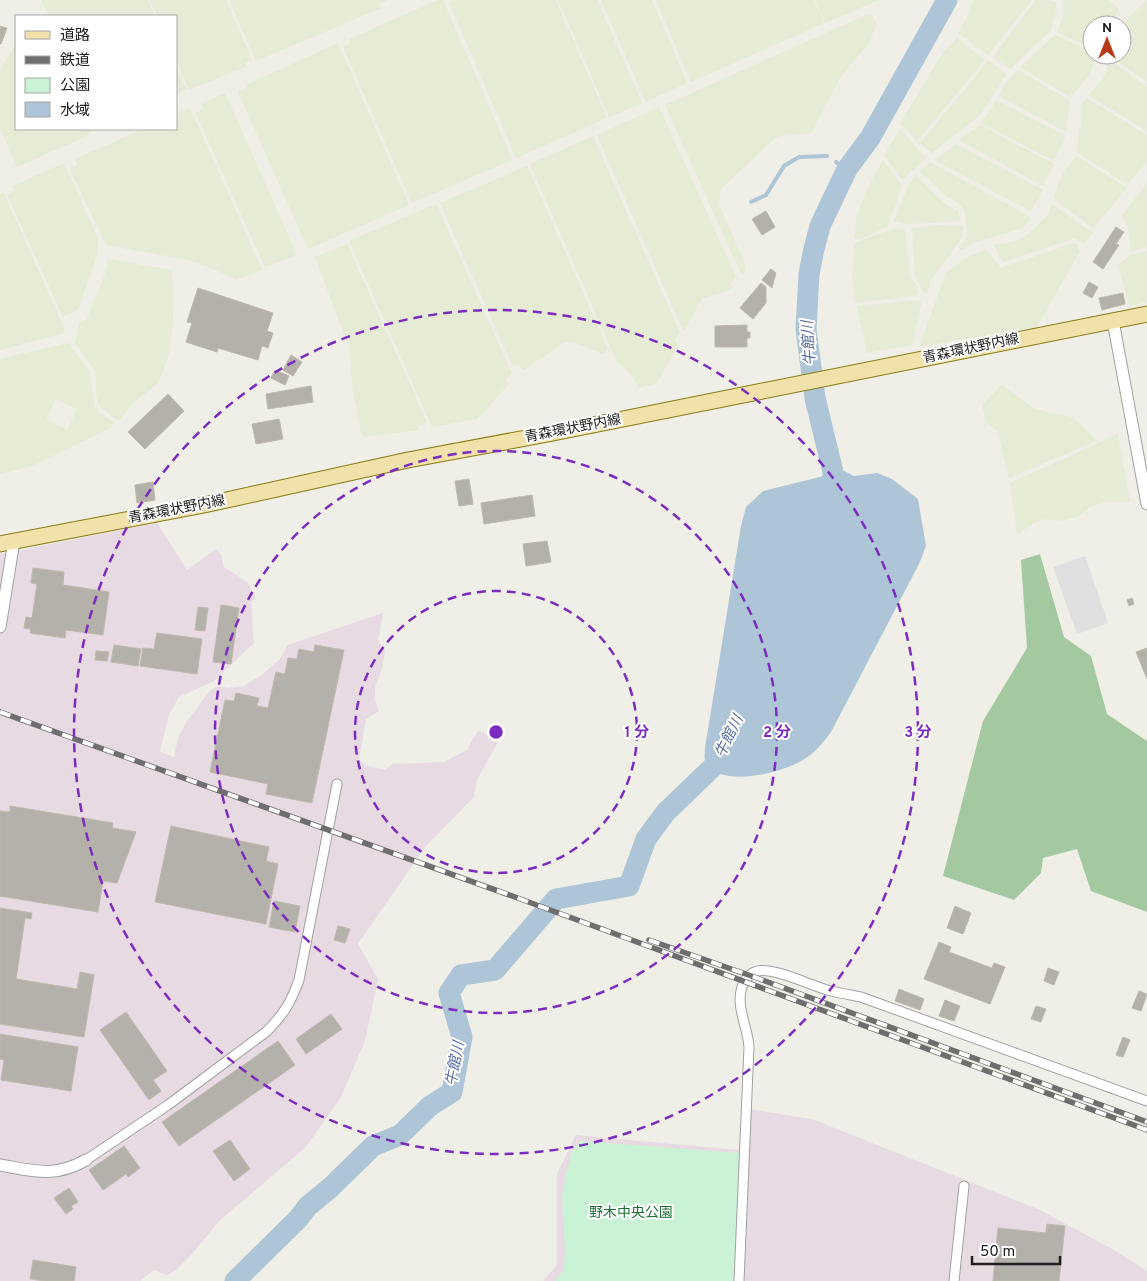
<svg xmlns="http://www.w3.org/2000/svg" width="1147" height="1281" viewBox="0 0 1147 1281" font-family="Overpass,'Noto Sans JP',sans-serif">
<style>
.industrial{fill:#e7dae2}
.farmland{fill:#e5ebd5;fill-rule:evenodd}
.forest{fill:#a4c9a1}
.park{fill:#caf3d6}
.parking{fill:#e0e0e0}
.water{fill:#adc5d7}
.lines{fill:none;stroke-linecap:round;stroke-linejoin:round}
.stream{stroke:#adc5d7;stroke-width:4}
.river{stroke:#adc5d7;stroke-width:21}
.building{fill:#b4b1aa;stroke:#bfb8ab}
.minor-casing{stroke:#a1a1a1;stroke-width:11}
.tertiary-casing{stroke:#a1a1a1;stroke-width:13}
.primary-casing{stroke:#897b12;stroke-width:17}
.minor{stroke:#fff;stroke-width:9}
.tertiary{stroke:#fff;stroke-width:11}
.primary{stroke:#f1e1aa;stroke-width:15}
.rail-casing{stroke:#6e6e6e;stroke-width:5.5}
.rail{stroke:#fff;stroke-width:4;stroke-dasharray:11;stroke-linecap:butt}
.ring{fill:none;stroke:#7b2cbf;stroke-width:2.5;stroke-dasharray:9 6}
.labels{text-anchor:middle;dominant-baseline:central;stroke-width:4;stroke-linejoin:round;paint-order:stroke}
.street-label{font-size:14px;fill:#202020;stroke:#fff}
.park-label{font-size:14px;fill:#197233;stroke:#fff}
.water-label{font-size:15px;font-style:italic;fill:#576da4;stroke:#fff}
.centre{fill:#7b2cbf;stroke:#fff;stroke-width:2.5}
.ring-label{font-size:15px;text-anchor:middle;font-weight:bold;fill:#7b2cbf;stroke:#fff;stroke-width:4;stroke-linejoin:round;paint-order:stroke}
</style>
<rect width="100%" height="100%" fill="#efeee7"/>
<!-- industrial -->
<path class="industrial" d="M157,523L187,570L216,549L221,555L224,567L247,582L256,598L251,602L254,643L214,681L179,697L169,714L160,752L174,757L178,738L187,721L210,691L217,686L228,688L243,686L262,675L280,659L288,645L383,613L378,641L385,651L382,669L375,686V701L379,711L366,719L359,760L365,765L385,770L392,764L444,762L467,750L478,731L499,740L477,780L474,797L425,847L358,944L378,979L365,1041L341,1097L305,1148L220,1220L191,1255L175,1271L167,1275L154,1270L140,1281H0V554Z
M742,1108L812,1119L1040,1210L1114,1250L1147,1271V1281H543L557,1265V1174L576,1135L739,1150Z"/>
<!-- farmland -->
<path class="farmland" d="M41,0H148L155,16H49Z
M150,0H226L252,60L245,63L247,66L189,90L176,61V16H157Z
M229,0H386L387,1L379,4L381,8L256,61Z
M438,0H443L512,160L412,203L343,47L351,43L349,39Z
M452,0H556L607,118L516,158L449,2Z
M558,0H597L642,103L609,117Z
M601,0H652L687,83L646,102Z
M656,0H814L824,23L691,82Z
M815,0H879L825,23Z
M973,0H1032L988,55L958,33L970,12Z
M1036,0H1048L1056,3L1055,14L1051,30L1010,69L993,57Z
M1064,0H1109L1119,9L1110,25H1092V48L1057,32L1063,17Z
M1147,0V82L1108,55H1122V29L1126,20Z
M871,14L877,24L868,44L840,78L811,133L780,136L774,139L721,189L719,204L745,264L746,271L743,275L740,272L665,105L866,15Z
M1055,35L1092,52V55H1097L1089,76L1070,97L1020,67Z
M957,38L985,60L917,141L900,124L942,54Z
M16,43V129H94L95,130L88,133L89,135L17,167L0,128V71Z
M338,43L409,205L308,249L238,92L246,88V85Z
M989,60L1006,74L980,115L932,153L920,143Z
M1110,60L1147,87V131L1088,95L1103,79Z
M176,65L186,89L179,92V94L176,95Z
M1018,70L1070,101L1066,132L999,96L1007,81Z
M225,93L293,246L296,255L265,267L196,114L203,108L201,104Z
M1086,98L1147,135V162L1127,184L1076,152L1081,123V105Z
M997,100L1066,136L1054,161L981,123Z
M659,107L736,277L731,283L732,288L729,291L702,298L685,330H683L597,135Z
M190,108L262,270L236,280L218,271L193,261L106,245L70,169L77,165L75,159L143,129H176V114Z
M980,125L1054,164L1043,186L959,140Z
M900,129L926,158L902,180L884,155Z
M593,136L680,333L674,339L678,345L657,383L639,388L630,373L617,362L530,164Z
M956,144L1043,190L1031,211L934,160Z
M1077,156L1127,188L1093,228L1053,198L1063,172Z
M883,160L902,186L890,219L887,227L859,239L854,238L857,214L870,183Z
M930,162L1032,218L1023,228L973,243L962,250L959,247L968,235L964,209L958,203L948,198L920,171Z
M64,163L98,239V244L95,262L78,309L63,317L7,195L15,191L13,186Z
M527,166L608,349L602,354L575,342L563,343L524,370L518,364L514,366L511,362L440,203Z
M916,175L945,204L958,211L961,221L909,224L894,221L908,186Z
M1147,183V247L1131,251L1128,229L1122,216Z
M4,193L64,328V333L0,350V194Z
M436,204L512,374L505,379L509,384L477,419L432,427L349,241Z
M1052,204L1093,233L1084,244L1075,238L1003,262L994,245L1017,241L1028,234L1048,215Z
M936,225L962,226L963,236L931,280L927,294H925L915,277L912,228Z
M893,229H905L910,277L917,285L919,295L855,303L852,280L854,243Z
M1075,243L1080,251L1037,327L919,347L946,273L964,259L986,250L1001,268Z
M347,244L427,422L418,426L420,430L363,437L361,432L353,392L349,347L315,257Z
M1147,251V302L1129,306L1118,265L1130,255Z
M108,259L172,270L173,319L170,350L163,372L157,384L133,403L119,421L100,407L98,402L96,394V373L75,343L79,323L87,319L105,274Z
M922,300L912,345L867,353L857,306Z
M68,343L90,372L94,405L98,412L113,422L112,427L32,466L0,474V359ZM56,399L77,409L67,430L46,419Z
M1002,385L1032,407L1049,413L1067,416L1078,422L1097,441L1009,478L998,432L986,422L982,405Z
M1118,434L1130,502H1105L1090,507L1079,516L1063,521L1044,519L1035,522L1017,535L1010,483Z"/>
<!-- forest -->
<path class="forest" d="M1040,554L1064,637L1091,656L1107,714L1147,741V912L1091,891L1077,849L1043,858L1041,873L1014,900L943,876L983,721L1027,648L1021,560Z"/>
<!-- park -->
<path class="park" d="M580,1141L739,1153L734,1281H555L563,1271L565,1255L562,1194L571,1154Z"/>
<!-- parking -->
<path class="parking" d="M1085,556L1108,623L1077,634L1053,567Z"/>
<!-- water -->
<path class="water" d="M844,471L854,476L877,473L892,479L918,499L926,546L919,564L831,732C822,744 814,754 801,761C781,773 717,790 705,760C704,757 705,752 705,748L741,526L746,507L763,491Z"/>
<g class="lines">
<!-- stream -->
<path class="stream" d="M836,162L847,169
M751,202L766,195L784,166L799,157L827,156"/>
<!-- river -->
<path class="river" d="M833,501V472L815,398L806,329L809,274L814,249L820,226L847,169L870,138L947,0
M235,1281L298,1219L308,1206L330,1188L373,1146L400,1135L430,1106L452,1092L462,1037L449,993L461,975L495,970L556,899L629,886L646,839L666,812L717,763L726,745"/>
</g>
<!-- building -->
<path class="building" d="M0,26L7,28L1,44H0Z
M766,211L775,227L762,235L752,219Z
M1116,227L1124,232L1116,244L1119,245L1103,269L1093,262Z
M771,269L776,273L772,288L762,280Z
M1089,282L1098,287L1092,298L1083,293Z
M761,283L766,287V303L753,319L740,308Z
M198,288L273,313L267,331L273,333L268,348L262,346L258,360L218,348L217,352L186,342L192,323L187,322Z
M1123,293L1125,304L1102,310L1099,298Z
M747,325V332H750V338H747V347H715V326Z
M291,355L302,362L293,376L283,370Z
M275,370L289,376L285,385L271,378Z
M311,386L313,402L268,409L266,394Z
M168,394L184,411L145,449L128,432Z
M279,419L283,439L256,444L252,424Z
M469,479L473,504L459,506L455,481Z
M153,482L155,500L137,503L135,485Z
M532,495L535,516L484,524L481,503Z
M547,541L551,562L526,566L523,544Z
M33,568L64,572L63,585L109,592L103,635L66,630L65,638L30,633L31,629L24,628L26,617L32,618L37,584L31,583Z
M1132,598L1134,604L1129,606L1127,600Z
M221,605L239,608L231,664L213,662Z
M198,607L208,608L205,631L195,630Z
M157,633L202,639L197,674L140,666L143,648L154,649Z
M114,645L141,649L138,666L111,662Z
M315,645L344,650L312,803L266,794L268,784L210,772L225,700L234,701L236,693L259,698L257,706L268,708L276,672L285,674L288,658L297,659L299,649L314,652Z
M1147,648V679L1136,652Z
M96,651L109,652L107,661L95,660Z
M10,806L113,823L112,828L136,832L117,883L103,881L98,912L0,896V811L10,812Z
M171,826L269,847L266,861L278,864L266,924L155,902Z
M274,901L300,906L295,932L269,927Z
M955,906L971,913L963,934L947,928Z
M0,908L32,913L31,919L25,918L16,979L77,989L80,972L94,975L84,1037L0,1024Z
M338,926L350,929L345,943L334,940Z
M939,942L951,947L949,952L992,968L994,963L1005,967L990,1004L924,979Z
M1048,968L1059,972L1054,985L1044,981Z
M899,989L924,999L920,1010L895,1001Z
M1139,991L1147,994L1141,1011L1132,1008Z
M945,1000L960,1006L954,1021L939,1016Z
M1036,1006L1046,1009L1041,1022L1031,1019Z
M126,1012L167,1071L153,1080L161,1091L149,1100L100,1030Z
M331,1014L342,1029L306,1054L296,1039Z
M0,1034L78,1047L71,1091L1,1080L4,1060L0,1059Z
M1123,1037L1130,1040L1123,1057L1116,1055Z
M278,1041L295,1065L179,1146L162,1122Z
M230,1140L250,1169L234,1181L213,1151Z
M124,1146L140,1168L128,1177L126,1174L103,1190L89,1170Z
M69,1188L78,1202L71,1206L73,1209L66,1214L54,1198Z
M1047,1224L1065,1226L1059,1281H993L998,1228L1046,1233Z
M33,1260L76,1267L74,1281H45L30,1279Z"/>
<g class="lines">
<!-- minor casing -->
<g class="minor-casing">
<path id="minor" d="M86,1160L168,1105L266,1032C284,1014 290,1004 299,980L337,784
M739,1281L749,1047C748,1029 737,1009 741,991C742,983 749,973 757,971C775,967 811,986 831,991C840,993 851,995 861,997L1147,1101
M954,1281L964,1186"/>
</g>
<!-- tertiary casing -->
<g class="tertiary-casing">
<path id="tertiary" d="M1113,321L1147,504
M0,627L14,541
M0,1165C35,1171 54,1178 86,1160"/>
</g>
<!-- primary casing -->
<g class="primary-casing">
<path id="primary" d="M0,544L204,505L408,460L553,433L1147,314"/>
</g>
<!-- minor -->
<use href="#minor" class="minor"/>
<!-- tertiary -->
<use href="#tertiary" class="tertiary"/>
<!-- primary -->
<use href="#primary" class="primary"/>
<!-- rail casing -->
<g class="rail-casing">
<path id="rail" d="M0,712L515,897L1147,1130
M649,940L757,978L1147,1122"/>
</g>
<!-- rail -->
<use href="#rail" class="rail"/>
</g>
<!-- distance rings -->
<g class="ring">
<circle cx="496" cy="732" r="141"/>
<circle cx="496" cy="732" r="281"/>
<circle cx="496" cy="732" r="422"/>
</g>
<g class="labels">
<!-- street labels -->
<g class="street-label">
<text transform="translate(971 349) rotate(-12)">青森環状野内線</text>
<text transform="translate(573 429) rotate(-11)">青森環状野内線</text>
<text transform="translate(177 510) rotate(-11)">青森環状野内線</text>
</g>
<!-- park labels -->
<g class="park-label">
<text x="631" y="1213">野木中央公園</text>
</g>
<!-- water labels -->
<g class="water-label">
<text transform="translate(810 343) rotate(-94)">牛館川</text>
<text transform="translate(730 737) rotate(-64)">牛館川</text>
<text transform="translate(456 1064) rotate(-79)">牛館川</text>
</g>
</g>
<circle cx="496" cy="732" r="8" class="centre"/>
<g class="ring-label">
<text x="637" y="737">1 分</text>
<text x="777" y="737">2 分</text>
<text x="918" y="737">3 分</text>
</g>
<!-- legend -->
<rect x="15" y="15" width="162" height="115" fill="#ffffff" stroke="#a6a6a6"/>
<rect x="25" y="31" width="25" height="8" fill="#f1e1aa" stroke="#a6a6a6"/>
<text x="60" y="40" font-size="15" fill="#202020">道路</text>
<rect x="25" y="56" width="25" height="8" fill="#6e6e6e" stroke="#a6a6a6"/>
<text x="60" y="65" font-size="15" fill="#202020">鉄道</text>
<rect x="25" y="78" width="25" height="15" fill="#caf3d6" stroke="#a6a6a6"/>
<text x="60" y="90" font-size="15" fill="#202020">公園</text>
<rect x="25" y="102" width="25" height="15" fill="#adc5d7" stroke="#a6a6a6"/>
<text x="60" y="115" font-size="15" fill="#202020">水域</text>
<!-- north arrow -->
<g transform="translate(1107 40)"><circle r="24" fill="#ffffff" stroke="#a6a6a6"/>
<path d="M0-4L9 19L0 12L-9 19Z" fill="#b73a18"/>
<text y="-8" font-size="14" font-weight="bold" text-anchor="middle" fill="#202020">N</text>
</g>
<!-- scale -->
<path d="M972 1256v8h88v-8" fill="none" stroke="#202020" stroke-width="2.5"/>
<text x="980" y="1256" font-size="15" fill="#202020" stroke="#ffffff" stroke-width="4" paint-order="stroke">50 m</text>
</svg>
